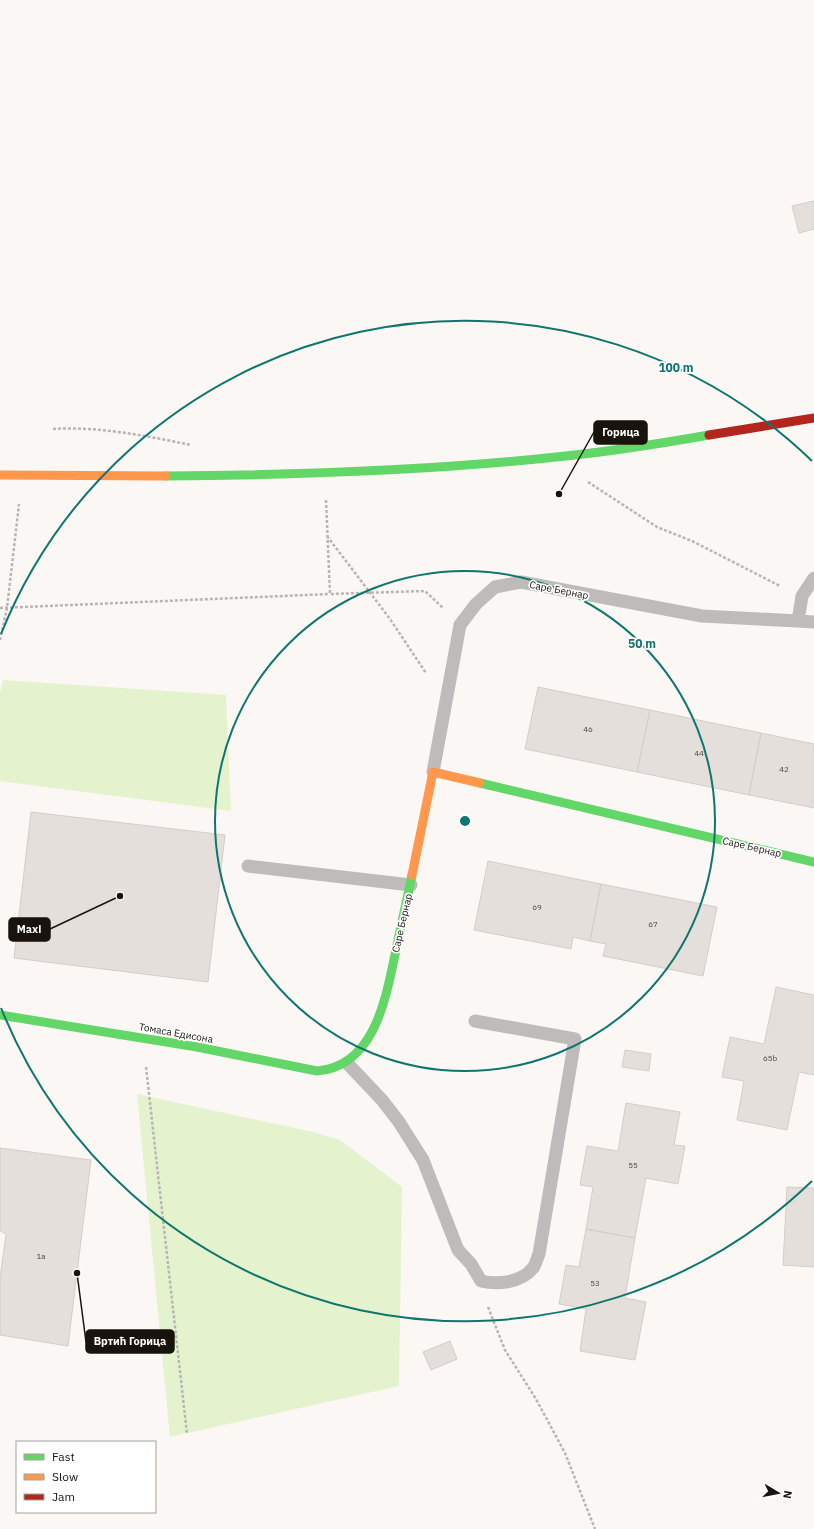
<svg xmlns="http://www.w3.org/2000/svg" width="814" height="1529" viewBox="0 0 814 1529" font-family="'IBM Plex Sans',sans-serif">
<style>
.green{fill:#e4f3ce}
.building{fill:#e4dfdb;stroke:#d3ceca}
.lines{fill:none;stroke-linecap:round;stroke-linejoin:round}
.path{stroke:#b8b5b4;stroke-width:2.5;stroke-dasharray:3 2;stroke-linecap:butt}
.lane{stroke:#bebbba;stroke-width:13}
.fast{stroke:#63d668;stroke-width:9}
.slow{stroke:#ff974d;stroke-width:9}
.jam{stroke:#b3261e;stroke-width:9}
.ring{fill:none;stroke:#0f766e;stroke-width:2}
.labels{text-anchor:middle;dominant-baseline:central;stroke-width:3.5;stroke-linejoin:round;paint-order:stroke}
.number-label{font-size:8px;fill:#4c4641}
.street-label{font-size:10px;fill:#19130e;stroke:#fff}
.centre{fill:#0f766e;stroke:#fff;stroke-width:2}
.ring-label{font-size:12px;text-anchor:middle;font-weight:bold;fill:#0f766e;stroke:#fff;stroke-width:3.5;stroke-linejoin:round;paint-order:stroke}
.leader{fill:none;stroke:#19130e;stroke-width:1.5}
.callout-dot{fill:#19130e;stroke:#fff;stroke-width:1.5}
.callout{fill:#19130e;stroke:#19130e;stroke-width:1.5}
.callout-label{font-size:11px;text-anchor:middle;font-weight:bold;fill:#fff}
</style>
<rect width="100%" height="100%" fill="#fbf7f4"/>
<!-- green -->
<path class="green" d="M3,680L226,695L231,811L0,781V693Z
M137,1094L313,1132L340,1140L402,1187L399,1386L170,1437Z"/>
<!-- building -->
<path class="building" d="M814,201V229L799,233L792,206Z
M538,687L650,710L637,772L525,749Z
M650,710L761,733L749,795L637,772Z
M761,733L814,744V808L749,795Z
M31,812L225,835L208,982L14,958Z
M488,861L601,884L590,941L573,937L571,949L474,930Z
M601,884L717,907L703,976L603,956L606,944L590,941Z
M776,987L814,995V1075L799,1072L787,1130L737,1120L744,1081L722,1077L730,1037L764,1044Z
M625,1050L651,1054L649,1071L622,1067Z
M626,1103L680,1112L674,1145L685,1146L678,1184L646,1178L635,1238L586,1229L593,1187L580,1185L587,1146L618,1151Z
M0,1148L91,1160L68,1346L0,1335V1278L6,1234L0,1231Z
M787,1187L814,1188V1267L783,1265Z
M586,1229L635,1238L625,1298L646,1302L635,1360L580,1351L586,1309L559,1304L566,1265L579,1267Z
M450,1341L457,1359L431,1370L423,1352Z"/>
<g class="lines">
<!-- path -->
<path class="path" d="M53,429C97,426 147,436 191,445
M588,482L657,527L692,541L780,586
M326,500L330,594L425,591L443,608
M327,536L390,619L426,673
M0,608L330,594
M0,640L7,608L19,504
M146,1067L187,1434
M488,1307L505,1350L536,1399L565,1453L595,1529"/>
<!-- lane -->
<path class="lane" d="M798,621L814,622
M433,772L460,625L476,604L495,587L521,582L702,616L798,621L802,596L814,578
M248,866L411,885
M347,1063L382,1100L399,1122L423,1160L458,1250L471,1264L481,1281C497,1285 521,1283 533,1268C536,1264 537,1258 539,1254L575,1039L475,1021"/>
<!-- fast -->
<path class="fast" d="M166,476C294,475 428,471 556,457C607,452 658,444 709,435
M480,783L814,862
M0,1015L197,1047L317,1071C376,1066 386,996 396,950C401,925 407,900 412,875"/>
<!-- slow -->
<path class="slow" d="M0,475L166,476
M412,875L433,772L480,783"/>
<!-- jam -->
<path class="jam" d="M709,435L814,418"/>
</g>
<!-- distance rings -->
<g class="ring">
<circle cx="465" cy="821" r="250"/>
<path d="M812 1181A500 500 0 0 1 1 1008M1 634A500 500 0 0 1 812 461"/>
</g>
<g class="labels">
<!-- number labels -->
<g class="number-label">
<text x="588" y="729">46</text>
<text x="699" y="753">44</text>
<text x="784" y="769">42</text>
<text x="537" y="907">69</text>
<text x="653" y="924">67</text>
<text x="770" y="1058">65b</text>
<text x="633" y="1165">55</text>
<text x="41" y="1256">1a</text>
<text x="595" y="1283">53</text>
</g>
<!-- street labels -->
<g class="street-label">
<text transform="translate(559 590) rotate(11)">Саре Бернар</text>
<text transform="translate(752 847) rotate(13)">Саре Бернар</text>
<text transform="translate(402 923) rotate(-77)">Саре Бернар</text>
<text transform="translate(176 1033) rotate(10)">Томаса Едисона</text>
</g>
</g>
<circle cx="465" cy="821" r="6" class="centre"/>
<g class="ring-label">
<text x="676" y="372">100 m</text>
<text x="642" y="648">50 m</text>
</g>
<!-- callouts -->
<path class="leader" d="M559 494L594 432M120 896L50 929M77 1273L86 1342"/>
<g class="callout-dot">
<circle cx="559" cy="494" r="4"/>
<circle cx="120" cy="896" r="4"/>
<circle cx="77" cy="1273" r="4"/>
</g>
<g class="callout">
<rect x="594" y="421" width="53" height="23" rx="4"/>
<rect x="9" y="918" width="41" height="23" rx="4"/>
<rect x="86" y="1330" width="88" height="23" rx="4"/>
</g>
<g class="callout-label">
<text x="621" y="436">Горица</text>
<text x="29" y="933">Maxi</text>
<text x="130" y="1345">Вртић Горица</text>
</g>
<!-- legend -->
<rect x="16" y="1441" width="140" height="72" fill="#ffffff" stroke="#a3a19f"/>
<rect x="24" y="1454" width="20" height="6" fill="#63d668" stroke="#a3a19f"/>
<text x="52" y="1461" font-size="12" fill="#19130e">Fast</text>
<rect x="24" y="1474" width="20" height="6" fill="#ff974d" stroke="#a3a19f"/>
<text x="52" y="1481" font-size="12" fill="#19130e">Slow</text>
<rect x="24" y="1494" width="20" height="6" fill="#b3261e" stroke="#a3a19f"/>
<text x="52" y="1501" font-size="12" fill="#19130e">Jam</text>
<!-- north arrow -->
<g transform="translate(778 1493) rotate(100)" stroke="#ffffff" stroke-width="3" paint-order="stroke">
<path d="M0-3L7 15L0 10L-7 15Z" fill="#19130e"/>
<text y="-6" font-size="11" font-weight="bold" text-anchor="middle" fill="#19130e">N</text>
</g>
</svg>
